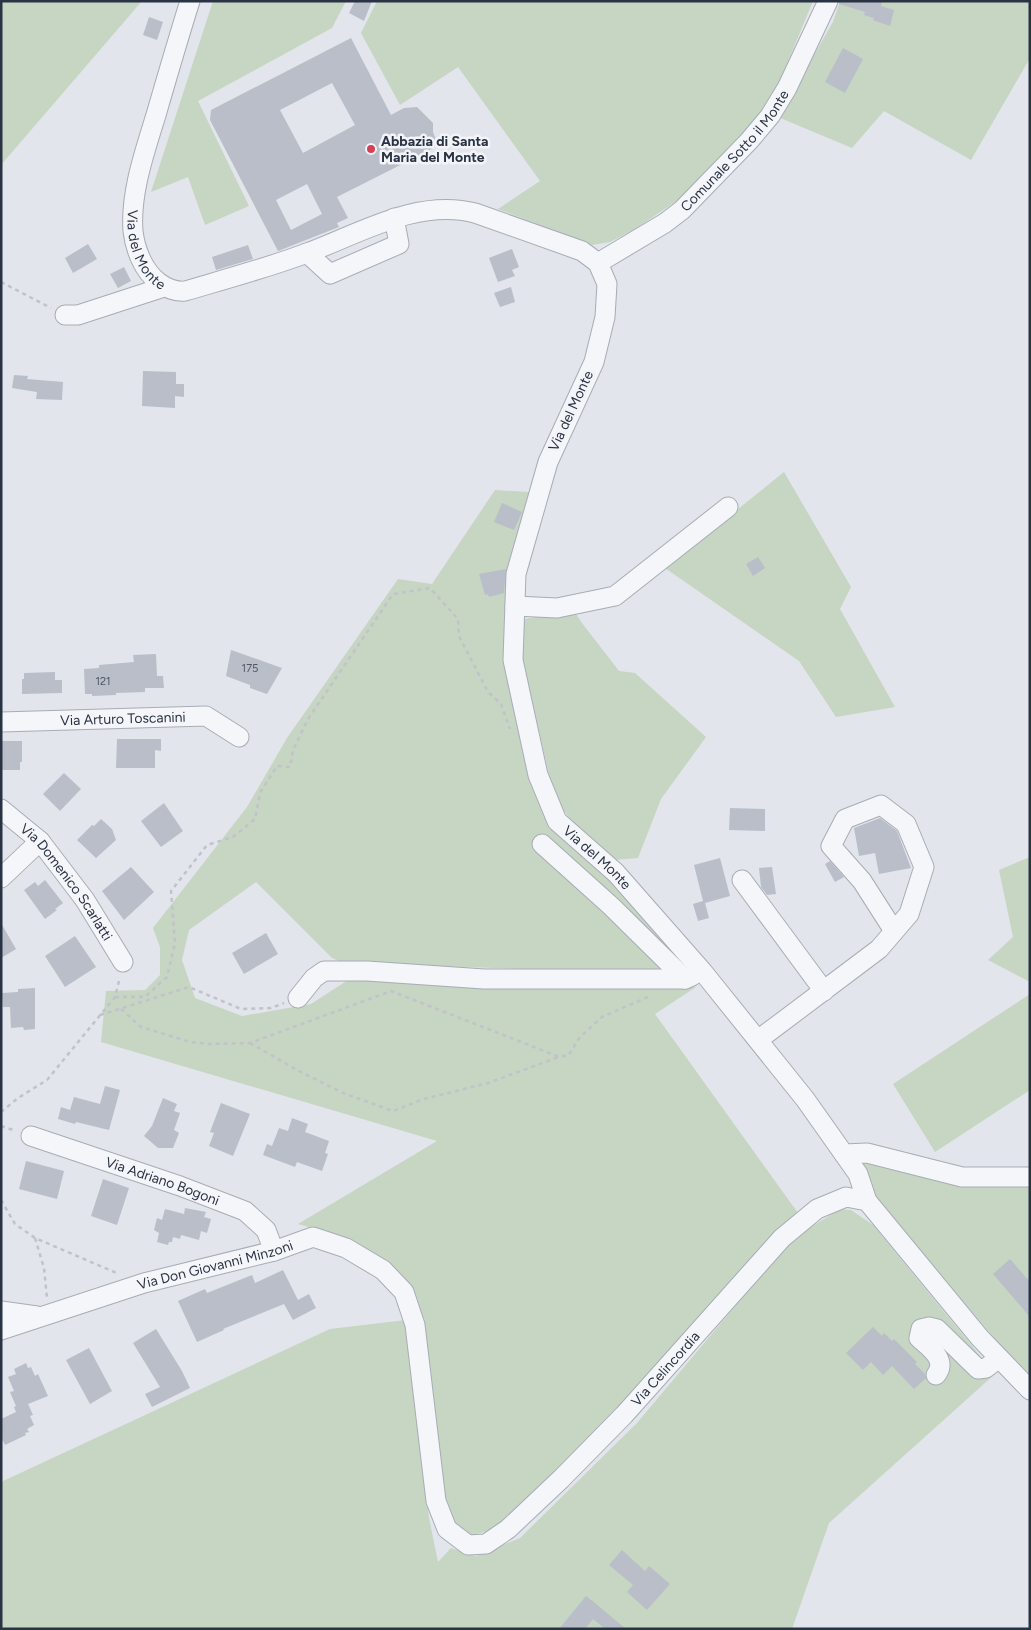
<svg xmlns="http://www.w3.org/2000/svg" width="1031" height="1630" viewBox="0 0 1031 1630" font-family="Figtree,sans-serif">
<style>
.green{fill:#c7d5c3}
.building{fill:#b9bec9;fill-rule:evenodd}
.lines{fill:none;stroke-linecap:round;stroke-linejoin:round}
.minor-casing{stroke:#a7acb6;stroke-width:21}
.path{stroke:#c0c3ca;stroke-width:2.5;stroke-dasharray:4 4;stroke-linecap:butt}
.minor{stroke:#f5f6f9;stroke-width:19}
.poi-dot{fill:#d54257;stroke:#f2f4f8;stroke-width:2}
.labels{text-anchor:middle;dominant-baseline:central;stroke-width:5;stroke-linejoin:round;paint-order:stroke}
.number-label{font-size:11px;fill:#4d5665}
.poi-label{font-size:14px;font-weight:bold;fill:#293344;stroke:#f2f4f8;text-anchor:start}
.street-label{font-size:14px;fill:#293344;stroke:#f2f4f8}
</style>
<rect width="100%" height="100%" fill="#e2e5eb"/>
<!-- green -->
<path class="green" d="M1,1H142L1,165Z
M213,1H346L332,28L198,101L249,206L205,225L188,177L151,192Z
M377,1H813L779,83L761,114L678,200L635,229L610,242L592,245L498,209L540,181L458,67L400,105L361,33Z
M840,1H1030V58L971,160L884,111L852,148L778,117L833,22Z
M784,472L851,587L840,609L895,707L836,717L799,661L665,568Z
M495,490L529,492L517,550L509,604L531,780L689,970L672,974L343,963L332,958L256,882L189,930L182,960L195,998L242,1016L311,1004L348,980L696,987L655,1014L798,1213L622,1407L496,1529L472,1535L453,1522L442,1495L418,1314L381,1260L348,1238L298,1224L437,1141L101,1042L106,991L145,990L160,975V947L153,928L247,807L287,738L398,579L432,584Z
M574,611L582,623L619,671L635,673L706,737L661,799L638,858L614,860L591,844L563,810L549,775L522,655L524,619Z
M1030,857V982L988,960L1013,937L999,870Z
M1030,994V1090L935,1152L893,1084Z
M870,1159L1030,1181V1376L1024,1373L876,1198L858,1164Z
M840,1209L851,1210L873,1225L995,1374L829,1523L792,1629L1,1628V1482L330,1329L406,1320L429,1518L438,1562L451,1548L476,1556L520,1538L637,1423L768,1267L800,1234Z"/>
<!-- building -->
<path class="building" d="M355,1H372L364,21L349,13Z
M839,1H882L881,6L894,10L890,26L873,20L874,18L864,15L865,12L839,4Z
M149,17L163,22L157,40L143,35Z
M351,38L391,115L404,108L417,107L433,123V132L436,140L435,146L430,150L337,197L348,218L337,223L339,227L278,251L210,120L211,110ZM332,83L355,125L303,153L280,110ZM307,184L322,214L291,230L276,200Z
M843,48L863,59L845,93L825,82Z
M88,244L97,259L73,273L65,258Z
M248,245L253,259L216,270L212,257Z
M512,249L519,267L512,270L515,276L498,282L489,258Z
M124,267L131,281L118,288L110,274Z
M511,287L515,302L500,307L494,293Z
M143,371L176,372V384H184V397L175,396V408L142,406Z
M14,375L28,376L27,379L63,382L62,400L36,399L37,392L12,388Z
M502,503L522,512L514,530L494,522Z
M758,557L765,568L753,576L746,564Z
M506,569L504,593L489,597L488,594L485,595L479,574Z
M231,650L282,668L267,694L250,688V685L226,676Z
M156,654L157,676H163L164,688H145V692L116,693V695L92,696V694H85L84,669L99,668V665L134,662L133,655Z
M55,672V680H62V693L22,694V679H24V673Z
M117,739H161V751L155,750V768H116Z
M1,741H22V762H20V770H1Z
M64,773L81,789L60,811L43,794Z
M164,803L183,831L161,847L141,821Z
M730,808L765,809V831L729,830Z
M880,818L897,831L911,868L879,874L875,853L859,856L854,828Z
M101,819L112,829L116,840L96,858L77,840L92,825L94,826Z
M720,858L730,896L705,903L709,918L698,921L693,904L703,901L694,865Z
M830,861L844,877L835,882L825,864Z
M131,867L154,892L124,920L102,891Z
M772,867L776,894L767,895L761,887L759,868Z
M45,880L63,903L55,909L57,910L45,919L24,890L35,882L38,886Z
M1,923L16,949L1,958Z
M266,933L278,954L244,974L232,953Z
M75,936L96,967L65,987L45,956Z
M35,988V1029L24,1030L23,1027L11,1028L10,1007H3L2,993L18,992V989Z
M105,1086L120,1090L109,1130L76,1122L75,1124L58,1119L61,1107L70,1110L74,1097L100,1104Z
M163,1098L177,1104L174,1111L180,1113L174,1130L179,1133L173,1148H158L144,1136L152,1126Z
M221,1103L250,1114L233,1156L209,1146L214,1133L210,1132Z
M292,1118L308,1124L305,1132L329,1141L325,1153L328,1154L322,1171L297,1162L295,1167L263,1155L267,1144L272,1146L279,1128L288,1131Z
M26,1161L64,1171L57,1199L19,1189Z
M103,1179L129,1188L117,1225L91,1216Z
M185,1208L206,1212L204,1217L211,1219L207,1233L201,1231L199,1240L181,1235L180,1239L173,1237L172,1242H169L168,1245L157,1242L159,1233L154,1230L157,1218L162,1220L165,1209L184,1214Z
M1010,1259L1030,1282V1317L993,1274Z
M283,1270L298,1300L309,1294L316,1308L293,1320L284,1304L223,1329L224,1330L197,1342L178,1301L205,1289L207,1293L252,1275L255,1283Z
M873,1327L882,1336L884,1333L892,1341L894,1339L917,1362L915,1364L925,1374L926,1378L914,1389L892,1366L883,1375L871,1362L863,1370L846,1353Z
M156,1329L182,1371L190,1388L152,1407L145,1394L160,1387L133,1343Z
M89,1348L112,1391L90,1404L66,1360Z
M26,1363L28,1368L31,1367L35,1376L38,1374L48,1396L28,1404L33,1415L30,1416L34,1425L27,1429L29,1432L25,1433L26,1435L5,1445L1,1437V1419L16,1412L14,1407L16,1406L10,1392L14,1391L8,1377L16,1374L14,1369Z
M622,1550L645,1571L649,1566L670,1584L647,1610L627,1592L633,1585L609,1565Z
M586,1596L595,1603L626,1629H605L593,1619L585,1629H559Z"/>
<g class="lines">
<!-- minor casing -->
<g class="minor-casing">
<g id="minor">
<path id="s1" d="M190,1C178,39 167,77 156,115C145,151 130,193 133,231C135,249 143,270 158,282C166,288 175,292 185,291C226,279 267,268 307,253C359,234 417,198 475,213L582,251L598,263L607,284L605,317L594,362L548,462L516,574L513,660L538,775L557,821L616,873L703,972L805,1099L858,1174L867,1201"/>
<path d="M307,253L330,274L399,244L394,218"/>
<path id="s2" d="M598,263L665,223L682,210L749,141L770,116L787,88L828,1"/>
<path d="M65,315H78L164,287"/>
<path d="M515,606L557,608L615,596L728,507"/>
<path id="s3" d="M1,722L206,716L239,737"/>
<path id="s4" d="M1,809L40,841L85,900L123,962"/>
<path d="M542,844L611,906L685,979L692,976"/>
<path d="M1,878L40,841"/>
<path d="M742,880L824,991"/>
<path d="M298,998L314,978L324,971H367L484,979H685"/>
<path d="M758,1040L879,949L909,914L924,867L906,824L881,805L845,819L831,846L862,881L894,931"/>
<path id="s5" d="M31,1136L180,1186L245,1211L266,1230L274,1251"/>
<path d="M844,1154L867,1153L962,1177H1030"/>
<path d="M1,1311L37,1316"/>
<path id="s6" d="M1,1330L144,1283L274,1251L313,1237L346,1248L383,1270L404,1292L415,1325L436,1501L447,1529L468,1545L486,1544L508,1529L561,1479L624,1415L782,1238L817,1209L846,1197L867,1201L980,1338L1030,1390"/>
<path d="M936,1375C948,1360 930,1348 919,1338L921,1329L929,1327L937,1329L978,1369L986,1368L999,1358"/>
</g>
</g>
<!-- path -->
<path class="path" d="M1,282L51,308
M115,997H145L167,977L175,943L171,891L207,845L233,837L255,819L260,793L277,766L290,767L293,750L308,719L393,594L430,588L458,619L459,636L488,692L501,704L510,729
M121,1009L141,1027L190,1042L210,1044L250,1043L391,991L557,1056H568L580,1037L602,1017L650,996
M100,1015L189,987L241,1009L271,1008L284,1003
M250,1043L299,1071L343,1093L393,1111L424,1099L488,1083L559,1057
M1,1112L18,1098L47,1080L115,997L120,977
M1,1126L16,1131
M1,1200L15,1224L35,1238L119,1274
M35,1238L44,1268L47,1298"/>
<!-- minor -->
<use href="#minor" class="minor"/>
</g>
<!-- markers -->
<circle class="poi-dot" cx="371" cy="149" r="5"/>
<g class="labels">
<!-- number labels -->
<g class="number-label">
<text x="250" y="668">175</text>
<text x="103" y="681">121</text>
</g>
<!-- poi labels -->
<g class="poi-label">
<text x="381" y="141">Abbazia di Santa<tspan x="381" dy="16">Maria del Monte</tspan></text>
</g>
<!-- street labels -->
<g class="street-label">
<text stroke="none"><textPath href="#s2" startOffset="179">Comunale Sotto il Monte</textPath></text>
<text stroke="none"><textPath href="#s1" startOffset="260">Via del Monte</textPath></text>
<text transform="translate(571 411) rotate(-65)">Via del Monte</text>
<text stroke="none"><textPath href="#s3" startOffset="122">Via Arturo Toscanini</textPath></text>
<text stroke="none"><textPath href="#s1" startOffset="1399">Via del Monte</textPath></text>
<text stroke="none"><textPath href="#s4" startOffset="99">Via Domenico Scarlatti</textPath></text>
<text stroke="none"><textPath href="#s5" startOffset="139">Via Adriano Bogoni</textPath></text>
<text stroke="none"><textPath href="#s6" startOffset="224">Via Don Giovanni Minzoni</textPath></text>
<text stroke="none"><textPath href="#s6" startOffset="972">Via Celincordia</textPath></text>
</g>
</g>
<!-- border -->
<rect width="1031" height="1630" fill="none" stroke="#293344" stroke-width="5"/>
</svg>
